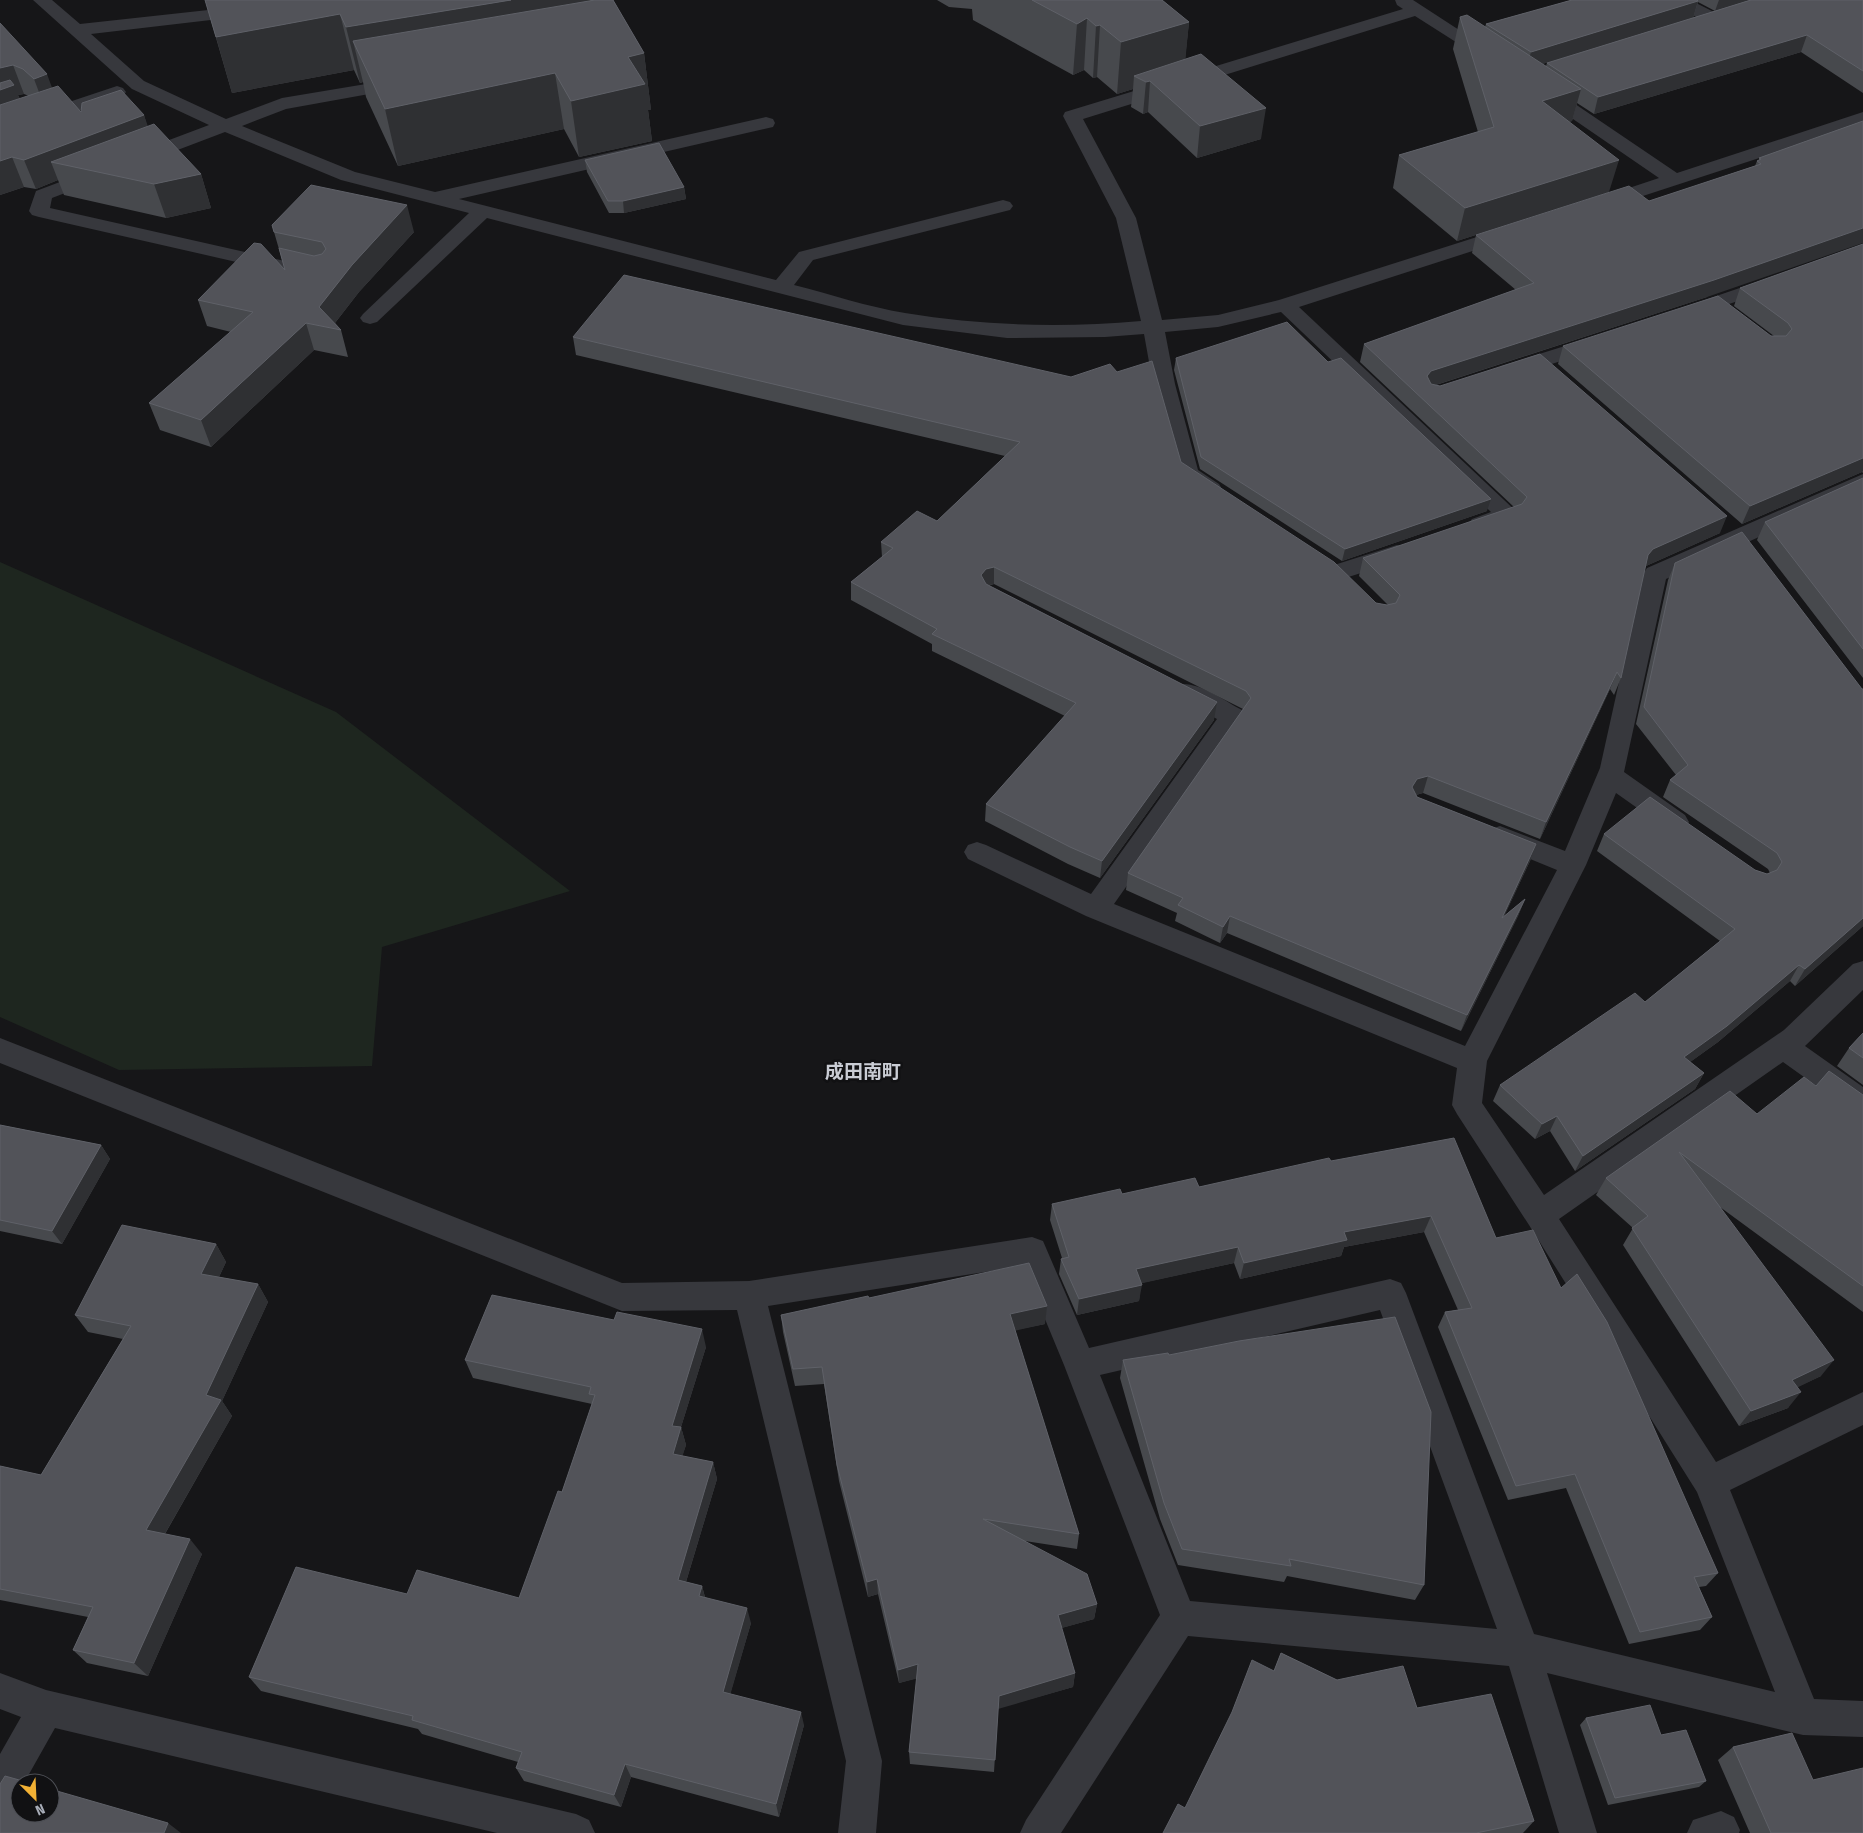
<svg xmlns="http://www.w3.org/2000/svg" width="1863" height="1833" viewBox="0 0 1863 1833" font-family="'Fira Sans Condensed','Noto Sans JP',sans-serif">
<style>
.green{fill:#1e261f}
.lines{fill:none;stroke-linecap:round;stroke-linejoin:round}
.minor{fill:#37383d;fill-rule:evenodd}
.wall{fill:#47494d;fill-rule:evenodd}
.shaded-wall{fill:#2f3033}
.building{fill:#525359;stroke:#5f6168}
.labels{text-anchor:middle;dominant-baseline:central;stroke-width:5;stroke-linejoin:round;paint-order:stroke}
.neighbourhood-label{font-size:19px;font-weight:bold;fill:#c9ccd4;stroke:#111113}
</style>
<rect width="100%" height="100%" fill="#161618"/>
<!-- green -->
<path class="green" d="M0,562L336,712L570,891L382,947L372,1066L119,1070L0,1017Z"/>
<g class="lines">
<!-- minor -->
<path class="minor" d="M33,0H52L80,24L245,6L251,7L254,11L251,15L245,16L91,34L144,81L226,119L282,98L402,78L408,79L411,83L408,87L286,109L242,126L355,172L435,192L766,117L773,119L775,123L773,127L459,199L776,280L799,252L1003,200L1010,202L1013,206L1010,210L813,260L794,285C830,294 868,307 905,313C984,326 1062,328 1141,321L1116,218L1063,116L1065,112L1403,9L1397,5L1395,0H1413L1496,54L1493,58H1481L1415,16L1083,119L1136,218L1162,320L1218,315L1279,300L1502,229L1509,227L1516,229L1519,233L1516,237L1299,307L1520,515C1512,526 1484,533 1472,529L1468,524L1472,519L1491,512L1281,312L1218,327L1165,332L1175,384L1198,470L1219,484L1222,489L1219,494C1204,498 1185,487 1177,474L1153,384L1144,334L1105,337L1007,338L903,325L487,218L377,322L370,324L363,322L360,318L363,314L469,213L341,180L225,132L146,162H132L129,158L132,154L209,125L132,89Z
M1668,0H1690L1718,14L1721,18L1718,22H1706L1671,4Z
M1544,85L1550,87L1677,173L1863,112V124L1603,209L1596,207L1593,203L1596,199L1659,178L1538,95L1535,91L1538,87Z
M117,86L123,88L126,92L123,96L0,137V125Z
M97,168L104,170L107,174L104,178L52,198L50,208L320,269L327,271L330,275L327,279L320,281L39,217L32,215L29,211L36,191Z
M1772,277L1779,279L1782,283L1779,287L1688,318L1681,316L1678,312L1681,308Z
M1597,336L1604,337L1608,342L1604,347L1509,378L1501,376L1498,371L1501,366Z
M1863,474V490L1666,579L1624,772L1685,815L1689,822L1685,829L1676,832L1667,829L1616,793L1586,865L1487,1061L1482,1103L1544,1195L1784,1030L1853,964L1863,961V990L1805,1046L1863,1087V1116L1853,1112L1783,1062L1559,1219L1716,1462L1863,1392V1425L1730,1490L1814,1699L1863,1701V1737L1803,1735L1547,1673L1597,1833H1559L1509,1666L1188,1636L1061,1833H1020L1026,1820L1160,1615L1064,1365L1023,1266L768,1306L882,1761L876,1833H838L846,1761L737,1310L622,1311L0,1063V1038L622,1283L749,1281L1032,1237L1043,1241L1089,1348L1390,1279L1401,1283L1406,1293L1534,1634L1775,1692L1697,1492L1529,1225L1457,1114L1452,1105L1457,1068L1086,916L968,859L964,852L968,845L977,842L986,845L1091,894L1217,719L1175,697L1171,691L1175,685C1196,679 1223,700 1242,710L1246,716L1114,904L1465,1046L1557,870L1491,843L1487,836L1491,829L1500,826L1565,851L1600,768L1643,574L1647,568ZM1380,1310L1497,1629L1190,1601L1100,1375Z
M1397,545L1405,547L1409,553L1405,559L1339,580L1331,578L1327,572L1331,566Z
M0,1673L46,1690L576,1814L589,1820L595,1833H497L55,1728L24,1783H20C20,1798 13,1803 0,1809V1754L21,1717L0,1709Z
M1721,1811L1734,1817L1740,1830L1739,1833H1687L1693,1820Z"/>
</g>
<!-- wall -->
<path class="wall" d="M205,0H613L644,53L651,110H648L652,141L579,157L564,129L398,166L366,97L363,82L360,83L354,70L232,93Z
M937,0H1162L1189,22L1185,59L1261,139L1197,158L1148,112L1143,114L1131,107L1133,89L1117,94L1097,77L1093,78L1084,70L1073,75L973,20L972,9L949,7Z
M1572,0H1863V93L1801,52L1594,114L1577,103L1572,121L1569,122L1609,192L1457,241L1393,188L1399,155L1478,132L1453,49L1460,17L1485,27L1486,24ZM1698,2L1715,11L1547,63L1546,66L1542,64L1693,18Z
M0,23L52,88L81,112L144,115L147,126L201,174L211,208L166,218L64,195L58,180L36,189L24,187L0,195ZM24,94L29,96L20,99L18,95Z
M1863,121L1707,297L1436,385L1720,533L1646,566L1645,567L1621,678L1614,695L1610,689L1540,839L1423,793L1416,795L1417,797L1536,844L1530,861L1504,916L1525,899L1518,916L1461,1031L1227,933L1220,943L1175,921L1177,913L1126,890L1128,873L1243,709L994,584L988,586L1214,720L1100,878L1068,864L985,821L986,804L1065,716L932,651V644L851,600V582L882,557L881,542L937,521L1005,456L576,355L573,337L1181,462L1376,603L1387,605H1388L1359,576L1363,558L1514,507L1360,362L1364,344L1516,290L1472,253L1476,235L1649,201L1755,166L1757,161L1759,160V158Z
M585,160L684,187L686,199L624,213H609L587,172Z
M272,225L414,232L359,292L335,323L341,330L348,357L314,350L211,447L160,430L149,403L231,332L207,326L198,300L285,270Z
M1863,244V473L1862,472L1742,524L1558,364L1563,346L1774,336L1734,306L1740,288Z
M1176,358L1487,511L1342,561L1200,469L1174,370Z
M1863,478V678L1757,540L1765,522Z
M1675,563L1862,689L1863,926L1795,986L1790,981L1718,1042L1690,1062L1704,1073L1695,1089L1575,1171L1550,1131L1535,1139L1493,1101L1500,1085L1645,1002L1720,941L1597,851L1604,834L1755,870L1767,874L1770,873L1768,869L1663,797L1670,780L1676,775L1636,724L1668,580Z
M1863,1033V1085L1837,1066L1849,1048Z
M1816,1086L1863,1095V1312L1720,1207L1821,1376L1797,1387L1788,1408L1739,1426L1623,1245L1633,1228L1596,1195L1606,1178L1757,1114Z
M0,1125L101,1145L110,1159L62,1244L0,1231Z
M1331,1161L1496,1238L1561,1288L1718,1573L1706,1586L1699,1587L1712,1617L1700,1630L1629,1644L1566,1488L1508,1500L1438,1327L1445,1312L1458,1310L1424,1232L1344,1247L1341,1256L1240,1279L1234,1263L1141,1283L1139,1301L1077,1315L1059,1274L1061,1259L1062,1258L1050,1220L1052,1204L1122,1194L1199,1187Z
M216,1244L226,1262L219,1277L258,1284L268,1302L222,1401L232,1416L165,1534L202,1554L148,1676L87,1663L73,1650L88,1617L0,1600V1466L41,1475L123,1339L88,1332L75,1315Z
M869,1298L1045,1324L1015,1330L1079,1534L1077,1549L1025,1541L1097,1604L1094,1619L1061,1628L1075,1673L1073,1687L998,1708L994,1772L910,1764L909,1752L917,1678L899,1683L878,1594L868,1597L839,1481L824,1384L795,1386L783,1332L781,1315Z
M706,1347L681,1427L686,1445L682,1456L713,1462L717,1479L686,1582L702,1586L705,1597L751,1623L730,1694L804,1725L779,1817L631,1777L621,1807L524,1781L516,1768L518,1762L422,1734L418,1729L261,1691L249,1677L407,1594L519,1598L562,1492L592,1404L473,1378L465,1360Z
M1123,1360L1424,1585L1415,1600L1287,1576L1284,1582L1178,1565L1160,1519L1120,1378Z
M1281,1653L1337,1680L1417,1708L1534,1821L1523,1833H1163L1185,1808L1274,1671Z
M1586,1718L1661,1735L1706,1781L1699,1787L1608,1805L1580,1725Z
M1733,1747L1813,1780L1863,1833H1750L1718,1760Z"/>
<!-- shaded-wall -->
<path class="shaded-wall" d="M511,0H590L596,43L353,41L363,82L360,83L346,27Z
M1719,0H1750L1715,11Z
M1698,1L1693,18L1526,69L1531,52Z
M340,14L354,70L232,93L216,37Z
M1087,18L1084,70L1073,75L1077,24Z
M1189,22L1184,74L1150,81L1148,112L1143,114L1146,82L1134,76L1133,89L1117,94L1121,42Z
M1100,25L1097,77L1093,78L1096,26Z
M1807,35L1801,52L1594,114L1598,97Z
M644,53L651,110H648L652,141L579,157L571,101L628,57Z
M13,65L24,94L18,95L26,114L0,123V68Z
M555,73L564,129L398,166L385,109Z
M47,74L58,104L45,108L34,79Z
M1581,89L1572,121L1533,133L1542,101Z
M1266,108L1261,139L1197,158L1200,126Z
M144,115L154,144L51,162L58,180L36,189L24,160Z
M12,157L24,187L0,195V161Z
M1619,160L1609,192L1457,241L1465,208Z
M201,174L211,208L166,218L154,184Z
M684,187L686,199L624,213L623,201Z
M407,205L414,232L359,292L331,328L319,307L352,265Z
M1863,228V243L1707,297L1426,388L1427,376L1431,371Z
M306,323L314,350L211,447L201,420Z
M1863,458V471L1862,472L1742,524L1750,506Z
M1491,499L1487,511L1342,561L1345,549Z
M1727,516L1720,533L1646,566L1641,573L1648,555L1653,549Z
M994,567V584L986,586L981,575L986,569Z
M1617,672L1610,689L1540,839L1546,822Z
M1217,702L1214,720L1100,878L1102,861Z
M1428,776L1423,793L1412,796V787L1417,779Z
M1536,844L1530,861L1496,934L1502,918Z
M1525,899L1518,916L1461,1031L1467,1015Z
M1230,916L1227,933L1220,943L1223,927Z
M1863,918V926L1795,986L1805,969Z
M1799,965L1790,981L1718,1042L1675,1073L1684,1057Z
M1704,1073L1695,1089L1575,1171L1583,1156Z
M1557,1116L1550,1131L1535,1139L1542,1124Z
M101,1145L110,1159L62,1244L52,1231Z
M1431,1216L1424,1232L1344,1247L1341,1256L1240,1279L1244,1263L1344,1232Z
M216,1244L226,1262L212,1292L201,1274Z
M1238,1247L1234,1263L1134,1285L1136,1269Z
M258,1284L268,1302L222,1401L232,1416L159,1544L146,1530L206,1395Z
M1142,1285L1139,1301L1077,1315L1079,1299Z
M1047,1306L1045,1324L1009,1332L1010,1314Z
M702,1329L706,1347L681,1427L686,1445L678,1471L673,1454L672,1426Z
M1834,1360L1821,1376L1780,1396L1792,1380Z
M1801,1392L1788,1408L1739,1426L1751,1411Z
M713,1462L717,1479L682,1595L678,1580Z
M190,1539L202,1554L148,1676L134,1663Z
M877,1579L878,1594L868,1597L867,1582Z
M702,1586L706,1602L699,1596Z
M1097,1604L1094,1619L1055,1630L1058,1615Z
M747,1608L751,1623L727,1706L723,1692Z
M918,1664L919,1678L899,1683L898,1670Z
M1075,1673L1073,1687L998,1709L999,1696Z
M801,1712L804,1725L779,1817L776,1804Z
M625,1764L631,1777L621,1807L614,1795Z
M168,1823L181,1833H164Z"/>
<!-- building -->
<path class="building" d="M205,0H511L346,27L340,14L216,37Z
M595,0H613L644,53L628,57L645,84L571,101L555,73L385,109L353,41Z
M1032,0H1162L1189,22L1121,42L1100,25L1096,26L1087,18L1077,24Z
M1572,0H1697L1698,1L1531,52L1486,24Z
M1751,0H1863V71L1807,35L1598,97L1547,63Z
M1467,15L1581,89L1542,101L1619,160L1465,208L1399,155L1494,127L1460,17Z
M0,23L47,74L34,79L23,69L13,65L0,68Z
M1201,54L1266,108L1200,126L1150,81L1146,82L1134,76Z
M10,80L14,85L0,90V83Z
M58,86L81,112L82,103L121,90L144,115L24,160L12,157L0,161V105Z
M1863,121V228L1714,280L1431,371L1427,376L1431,384L1440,386L1540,354L1727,516L1653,549L1648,555L1621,678L1617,672L1546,822L1428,776L1417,779L1412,787L1417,797L1536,844L1502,918L1525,899L1467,1015L1230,916L1223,927L1178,905L1183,898L1128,873L1251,698L1246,691L994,567L986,569L981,575L986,584L1217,702L1102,861L1070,847L986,804L1076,703L932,634L937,629L851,582L893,548L881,542L917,511L937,521L1020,442L573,337L624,275L1071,377L1110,364L1117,372L1152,361L1181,462L1334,562L1376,603L1387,605L1396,603L1400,595L1363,558L1522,504L1527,497L1364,344L1534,283L1476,235L1629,186L1649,201L1761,164L1757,161L1761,159L1759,158Z
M154,124L201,174L154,184L51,162Z
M659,143L684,187L623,201H608L585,160Z
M311,185L407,205L352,265L319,307L341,330L306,323L201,420L149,403L253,312L198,300L254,243L261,244L285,270L279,248L314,256L322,254L326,249L322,242L274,232L272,225Z
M1863,244V458L1750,506L1563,346L1718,296L1771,336H1786L1792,329L1788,323L1740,288Z
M1287,322L1328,362L1341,358L1491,499L1345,549L1201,457L1176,358Z
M1863,478V649L1765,522Z
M1742,532L1862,689H1863V918L1805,969L1799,965L1727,1026L1684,1057L1704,1073L1583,1156L1557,1116L1542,1124L1500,1085L1635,993L1645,1002L1735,929L1604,834L1650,797L1755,870L1767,874L1777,870L1782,862L1777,853L1670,780L1688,765L1644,707L1675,563Z
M1863,1033V1058L1849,1048Z
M1829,1071L1863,1095V1286L1679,1152L1834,1360L1792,1380L1801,1392L1751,1411L1632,1228L1648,1216L1606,1178L1730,1091L1757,1114L1804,1077L1816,1086Z
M0,1125L101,1145L52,1231L0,1220Z
M1454,1138L1496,1238L1533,1230L1561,1288L1577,1274L1607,1322L1718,1573L1694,1577L1712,1617L1640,1632L1575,1474L1516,1486L1445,1312L1472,1308L1431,1216L1344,1232L1347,1240L1244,1263L1238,1247L1136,1269L1142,1285L1079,1299L1061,1259L1069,1257L1052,1204L1120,1189L1122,1194L1195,1178L1199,1187L1329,1158L1331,1161Z
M122,1225L216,1244L201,1274L258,1284L206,1395L221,1400L146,1530L190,1539L134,1663L73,1650L93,1607L0,1589V1466L41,1475L131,1326L75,1315Z
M1029,1263L1047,1306L1010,1314L1079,1534L983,1519L1087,1574L1097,1604L1058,1615L1075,1673L999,1696L995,1760L909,1752L918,1664L898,1670L877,1579L867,1582L837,1465L822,1367L793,1369L781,1315L868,1296L869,1298Z
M492,1295L614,1320L617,1312L702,1329L672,1426L681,1427L673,1454L713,1462L678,1580L702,1586L699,1596L747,1608L723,1692L801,1712L776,1804L625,1764L614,1795L516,1768L522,1752L412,1720L413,1716L249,1677L296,1567L407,1594L417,1570L519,1598L558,1491L562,1492L595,1395L589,1394L591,1387L465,1360Z
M1395,1317L1431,1412L1424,1585L1289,1559L1291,1566L1182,1549L1164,1503L1123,1360L1168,1353L1169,1355L1239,1341Z
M1281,1653L1337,1680L1403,1666L1417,1708L1491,1694L1534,1821L1476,1833H1163L1178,1804L1185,1808L1232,1712L1252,1660L1274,1671Z
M1650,1705L1661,1735L1686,1730L1706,1781L1615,1798L1586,1718Z
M1792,1733L1813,1780L1863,1768V1833H1771L1733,1747Z
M5,1776L30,1783H20V1813H50V1789L168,1823L164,1833H0V1784Z"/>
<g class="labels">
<!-- neighbourhood labels -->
<g class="neighbourhood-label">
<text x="863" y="1071">成田南町</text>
</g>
</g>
<!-- north arrow -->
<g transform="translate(35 1798) rotate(156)"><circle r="24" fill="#111113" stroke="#4d4f55"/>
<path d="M0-4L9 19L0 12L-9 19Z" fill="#f2b134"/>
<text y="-8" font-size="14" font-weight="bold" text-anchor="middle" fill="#a8adb8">N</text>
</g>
</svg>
